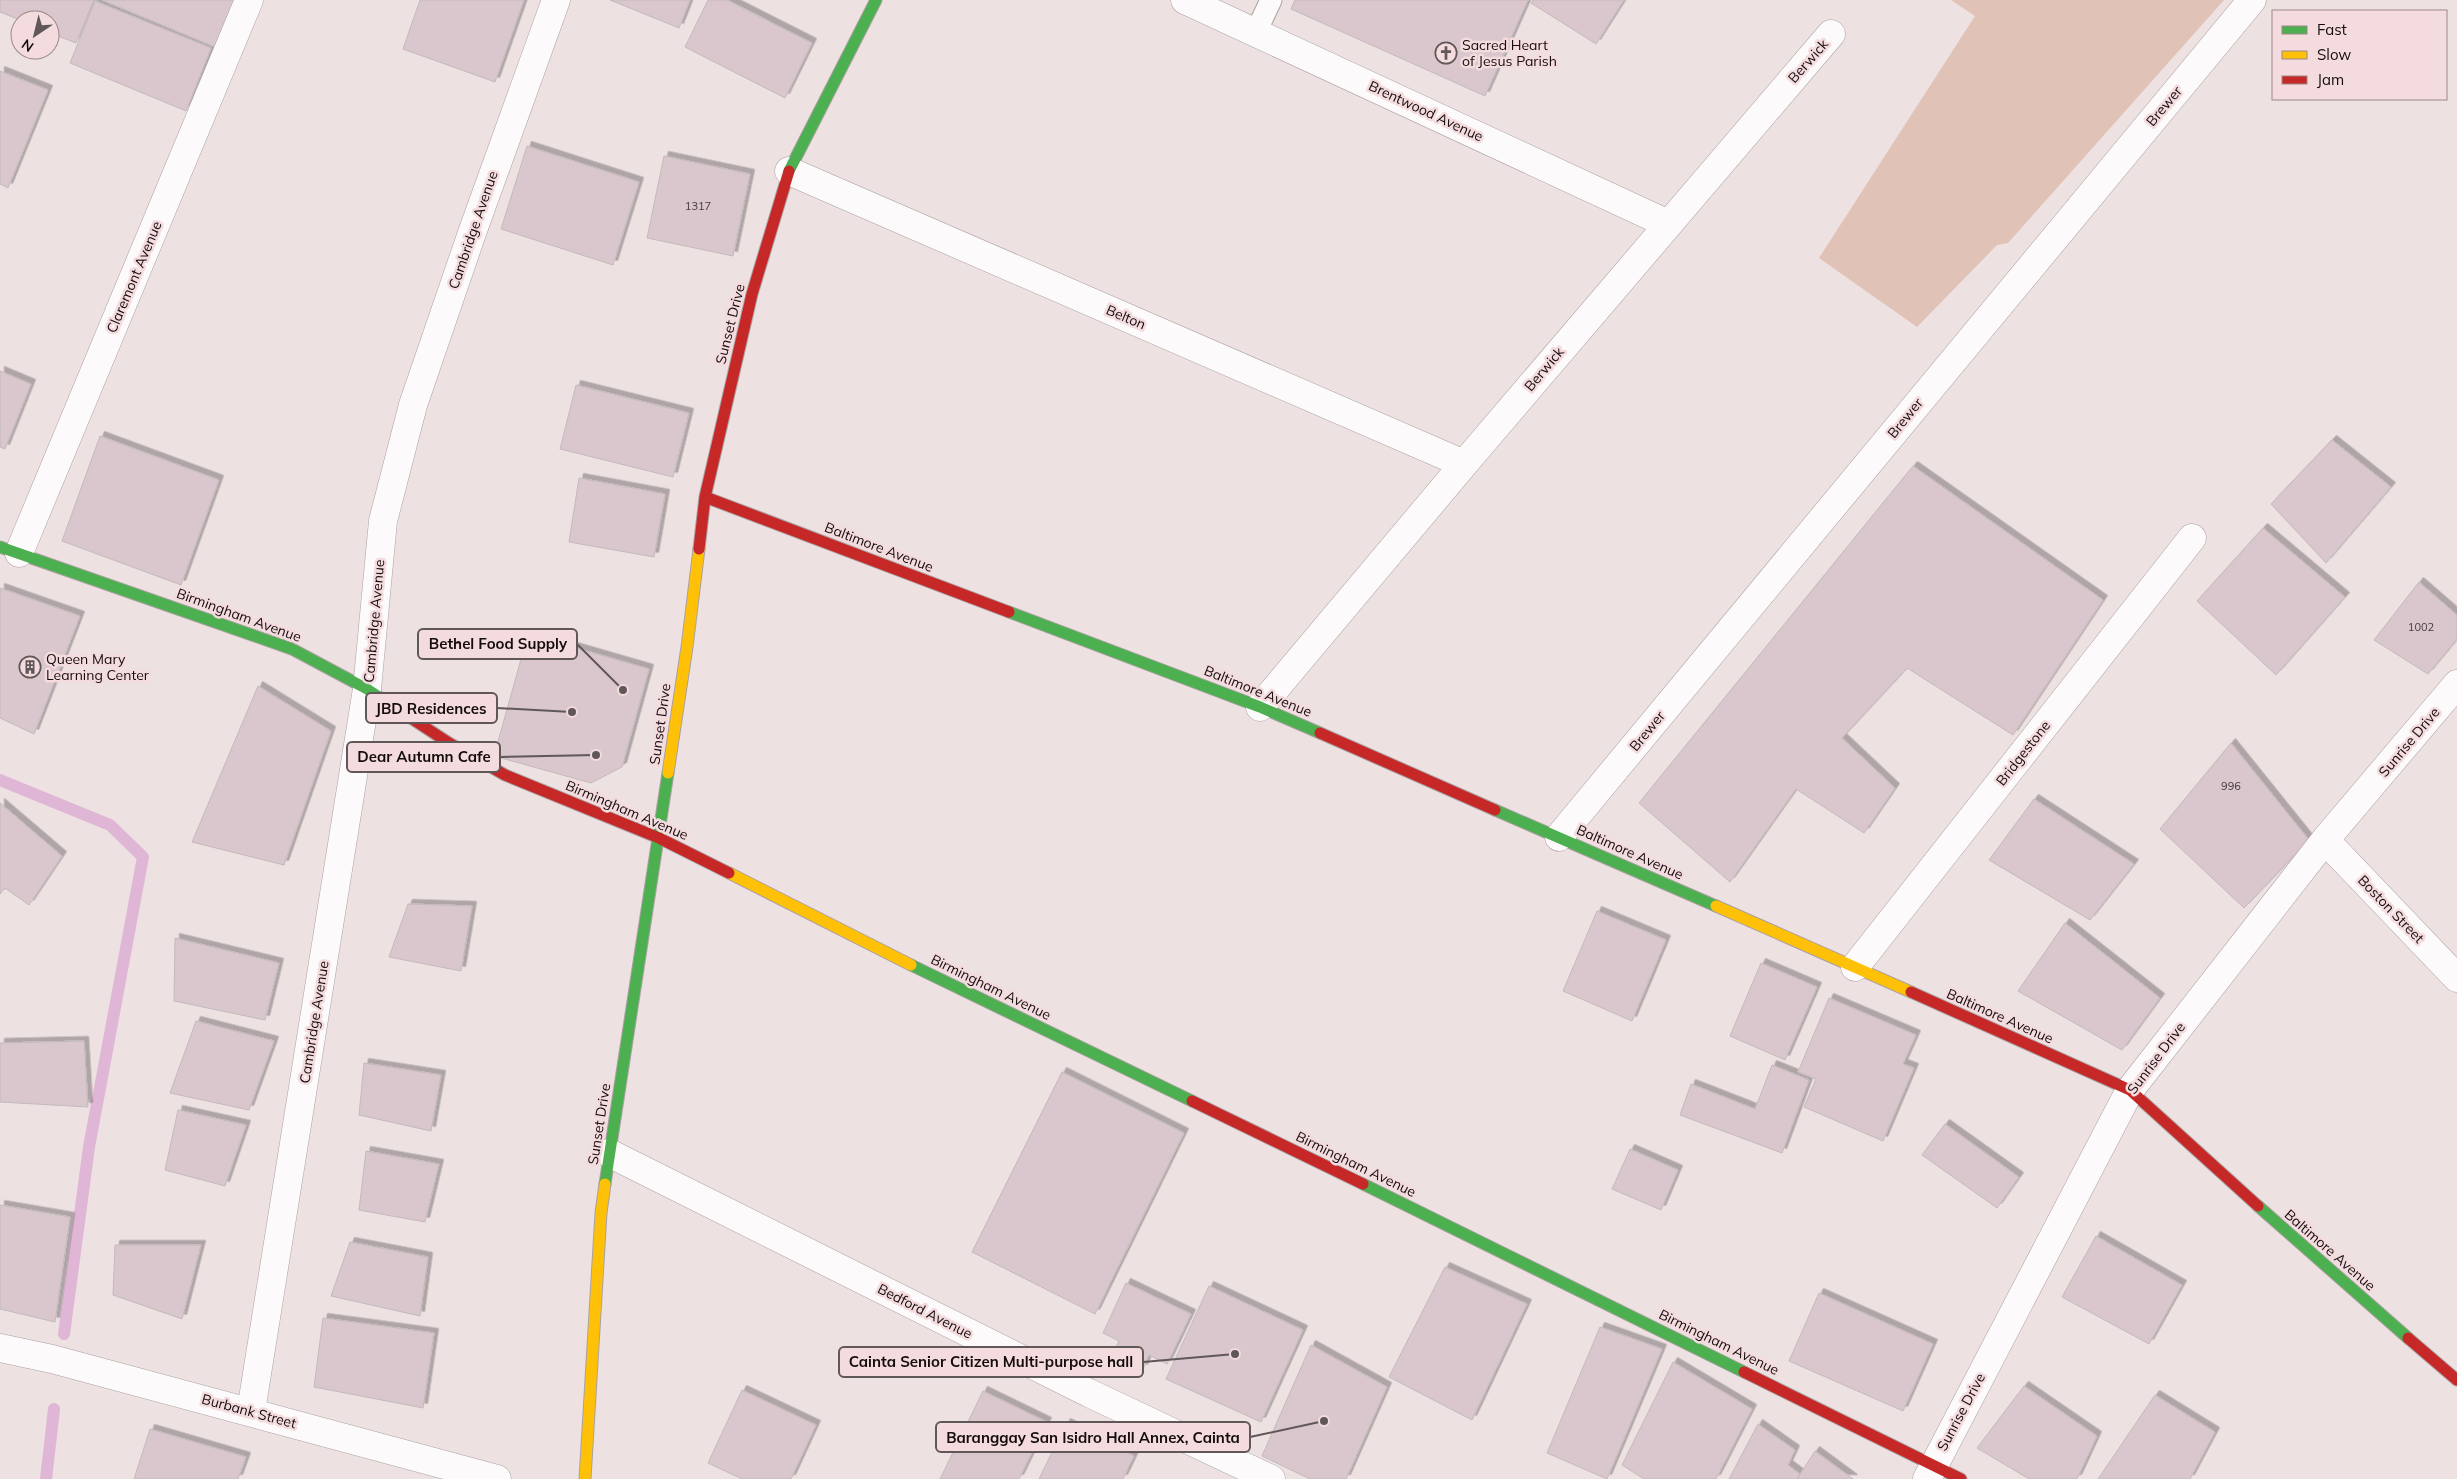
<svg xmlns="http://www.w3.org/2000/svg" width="2457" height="1479" viewBox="0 0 2457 1479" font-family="Mulish,sans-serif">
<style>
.green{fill:#e0c2b6}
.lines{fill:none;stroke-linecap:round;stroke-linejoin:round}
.stream{stroke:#dfb6d5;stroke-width:12}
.building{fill:#d9c7cd;stroke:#c3b9bc;filter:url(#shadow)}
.lane-casing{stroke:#aba1a2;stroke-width:23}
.street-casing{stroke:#aba1a2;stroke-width:29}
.fast-casing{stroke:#aba1a2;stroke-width:13}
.slow-casing{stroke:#aba1a2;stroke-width:13}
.jam-casing{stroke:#aba1a2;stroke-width:13}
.lane{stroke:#fcfafb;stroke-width:21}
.street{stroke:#fcfafb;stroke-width:28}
.fast{stroke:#4caf50;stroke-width:11}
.slow{stroke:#ffc107;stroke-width:11}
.jam{stroke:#c62828;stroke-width:11}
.labels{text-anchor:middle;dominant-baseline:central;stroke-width:5;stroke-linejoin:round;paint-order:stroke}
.number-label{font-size:11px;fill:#453b3d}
.poi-label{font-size:14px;fill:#140c0d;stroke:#f4dbde;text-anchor:start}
.street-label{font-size:14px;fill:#140c0d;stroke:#f4dbde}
.leader{fill:none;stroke:#605758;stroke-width:2}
.callout-dot{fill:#605758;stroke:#f4dbde;stroke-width:2}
.callout{fill:#f4dbde;stroke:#605758;stroke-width:2}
.callout-label{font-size:15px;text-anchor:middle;font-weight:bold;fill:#140c0d}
</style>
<defs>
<filter id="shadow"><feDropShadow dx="4.5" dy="-4.5" stdDeviation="0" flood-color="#0004"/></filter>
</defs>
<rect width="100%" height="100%" fill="#eee1e2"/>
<!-- green -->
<path class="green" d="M1951,0H2224L2008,243L1997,245L1917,327L1819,258L1975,16Z"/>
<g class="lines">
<!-- stream -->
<path class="stream" d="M0,780L110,825L143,857L89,1147L64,1334
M46,1479L54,1409"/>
</g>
<!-- building -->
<path class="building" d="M0,0H94L76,43L50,33V20H20L0,12Z
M102,0H234L215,47Z
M420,0H524L495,82L403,49Z
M610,0H690L679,28Z
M708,0H727L812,43L785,98L685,47Z
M1295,0H1528L1485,96L1291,9Z
M1533,0H1624L1596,44L1531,3Z
M95,1L211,48L186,111L70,63Z
M0,71L48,90L8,188L0,184Z
M527,146L639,182L613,265L501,229Z
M664,156L750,174L733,256L647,238Z
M0,371L31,384L5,449L0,447Z
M576,385L689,413L673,477L560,449Z
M100,436L219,480L181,585L62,541Z
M2332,440L2391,487L2326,563L2271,504Z
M1913,466L2103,600L2013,735L1907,668L1842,738L1895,788L1864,833L1796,789L1730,882L1639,803Z
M579,478L665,494L654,557L569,542Z
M2263,528L2345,597L2276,675L2197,601Z
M2419,582L2457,615V639L2428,674L2374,640Z
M0,588L80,616L34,734L0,718Z
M528,634L649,669L622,767L591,783L494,756Z
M258,686L331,731L284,865L192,842Z
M2231,743L2309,840L2244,908L2160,829Z
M2034,799L2134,864L2090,920L1989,860Z
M0,803L62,856L29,905L5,888L0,894Z
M408,904L472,906L461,971L389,957Z
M1597,911L1666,940L1632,1021L1563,991Z
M2065,923L2160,998L2122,1050L2018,991Z
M175,938L279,963L265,1020L174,1001Z
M1761,963L1817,987L1785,1060L1730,1036Z
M1829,998L1916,1035L1903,1064L1914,1068L1883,1141L1804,1107L1816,1079L1798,1072Z
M196,1021L274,1041L249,1110L170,1093Z
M84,1041L88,1107L0,1102V1043Z
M364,1063L441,1075L431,1131L359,1115Z
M1772,1065L1809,1080L1782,1153L1680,1115L1691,1084L1755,1109Z
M1062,1072L1184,1133L1095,1314L972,1252Z
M178,1110L246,1125L225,1186L165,1170Z
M1945,1124L2019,1177L1997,1208L1922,1155Z
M1630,1149L1678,1170L1661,1210L1612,1189Z
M366,1151L439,1164L425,1222L359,1210Z
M0,1205L70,1217L55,1322L0,1309Z
M2096,1236L2182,1285L2149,1344L2062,1297Z
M350,1242L428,1257L420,1316L331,1296Z
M115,1245H201L182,1319L113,1295Z
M1445,1267L1527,1304L1472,1420L1389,1377Z
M1126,1283L1191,1314L1167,1364L1149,1355L1143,1369L1113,1354L1119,1341L1103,1333Z
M1209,1286L1303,1330L1261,1422L1166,1379Z
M1819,1293L1933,1344L1903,1411L1789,1361Z
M323,1318L434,1333L423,1408L314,1387Z
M1600,1327L1662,1349L1607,1479L1547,1453Z
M1311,1345L1387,1387L1346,1479H1310L1262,1456Z
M1673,1362L1752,1409L1716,1479H1644L1622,1465Z
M2024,1386L2097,1436L2077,1479H2029L1977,1448Z
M742,1390L816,1425L791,1479H742L708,1463Z
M983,1391L1047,1422L1019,1479H940Z
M2155,1395L2215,1432L2190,1479H2098Z
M1066,1423L1134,1456L1123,1479H1039Z
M1758,1424L1795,1450L1788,1465L1800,1474L1797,1479H1729Z
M150,1429L246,1457L238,1479H134Z
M1815,1451L1853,1479H1797Z"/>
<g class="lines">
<!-- lane casing -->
<g class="lane-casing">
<path id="lane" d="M1256,32L1271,0"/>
</g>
<!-- street casing -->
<g class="street-casing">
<path id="street" d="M1185,0L1668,224
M789,171L1464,464
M19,553L249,0
M1260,707L1464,464L1831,34
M1559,837L2252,0
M2325,840L2457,978
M1855,967L2192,538
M609,1153L1089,1393L1271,1479
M0,1348L52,1359L497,1479
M251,1411L367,689L383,521L413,405L472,233L556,0
M1927,1479L2130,1090L2325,840L2457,684"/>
</g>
<!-- fast casing -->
<g class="fast-casing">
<path id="fast" d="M789,171L876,0
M0,547L292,649L367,689L391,705
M1009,612L1260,707L1320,733
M1495,810L1716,906
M911,965L1192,1101
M605,1184L668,773
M1363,1184L1744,1372
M2258,1206L2408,1338"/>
</g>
<!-- slow casing -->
<g class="slow-casing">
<path id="slow" d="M668,773L687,647L699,549
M729,873L911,965
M1716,906L1911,992
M585,1479L601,1213L605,1184"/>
</g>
<!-- jam casing -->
<g class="jam-casing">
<path id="jam" d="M705,497L1009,612
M699,549L705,497L752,294L789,171
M391,705L449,743L505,775L659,838L729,873
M1320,733L1495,810
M1911,992L2130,1090L2258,1206
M1192,1101L1363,1184
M2408,1338L2457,1380
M1744,1372L1961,1479"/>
</g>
<!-- lane -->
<use href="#lane" class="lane"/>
<!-- street -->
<use href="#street" class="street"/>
<!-- fast -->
<use href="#fast" class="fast"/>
<!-- slow -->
<use href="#slow" class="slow"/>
<!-- jam -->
<use href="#jam" class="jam"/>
</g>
<!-- icons -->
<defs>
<g id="church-ring" transform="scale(1.125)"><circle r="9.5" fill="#f4dbde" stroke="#605758" stroke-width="1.5"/><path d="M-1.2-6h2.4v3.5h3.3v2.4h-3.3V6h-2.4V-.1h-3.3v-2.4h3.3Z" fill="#605758"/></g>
<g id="building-ring" transform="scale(1.125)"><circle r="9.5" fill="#f4dbde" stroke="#605758" stroke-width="1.5"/><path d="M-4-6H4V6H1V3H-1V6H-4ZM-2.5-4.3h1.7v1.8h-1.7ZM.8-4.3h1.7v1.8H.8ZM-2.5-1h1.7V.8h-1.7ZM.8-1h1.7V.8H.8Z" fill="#605758"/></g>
</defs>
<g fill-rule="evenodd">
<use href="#church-ring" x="1446" y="53"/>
<use href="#building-ring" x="30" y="667"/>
</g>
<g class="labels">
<!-- number labels -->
<g class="number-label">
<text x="698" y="206">1317</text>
<text x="2421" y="627">1002</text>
<text x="2231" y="786">996</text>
</g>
<!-- poi labels -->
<g class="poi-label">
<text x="1462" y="45">Sacred Heart<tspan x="1462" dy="16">of Jesus Parish</tspan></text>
<text x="46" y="659">Queen Mary<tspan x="46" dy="16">Learning Center</tspan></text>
</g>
<!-- street labels -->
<g class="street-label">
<text transform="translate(1808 61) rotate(-49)">Berwick</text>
<text transform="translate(2164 106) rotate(-50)">Brewer</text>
<text transform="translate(1426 111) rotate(25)">Brentwood Avenue</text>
<text transform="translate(473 230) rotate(-71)">Cambridge Avenue</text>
<text transform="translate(134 277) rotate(-67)">Claremont Avenue</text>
<text transform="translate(1126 317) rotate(23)">Belton</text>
<text transform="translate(730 324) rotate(-76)">Sunset Drive</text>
<text transform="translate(1544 369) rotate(-50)">Berwick</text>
<text transform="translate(1905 418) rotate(-51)">Brewer</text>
<text transform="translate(879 547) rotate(21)">Baltimore Avenue</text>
<text transform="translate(239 615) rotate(20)">Birmingham Avenue</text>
<text transform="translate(374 621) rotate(-85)">Cambridge Avenue</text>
<text transform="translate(1258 691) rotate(22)">Baltimore Avenue</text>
<text transform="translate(660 724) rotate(-82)">Sunset Drive</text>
<text transform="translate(1647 731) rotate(-51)">Brewer</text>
<text transform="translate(2409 742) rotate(-50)">Sunrise Drive</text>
<text transform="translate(2023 753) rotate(-52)">Bridgestone</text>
<text transform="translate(627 810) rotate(23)">Birmingham Avenue</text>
<text transform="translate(1630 852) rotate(24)">Baltimore Avenue</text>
<text transform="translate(2391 909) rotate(46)">Boston Street</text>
<text transform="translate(991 987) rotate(26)">Birmingham Avenue</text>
<text transform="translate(2000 1016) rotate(24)">Baltimore Avenue</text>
<text transform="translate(314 1022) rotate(-81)">Cambridge Avenue</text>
<text transform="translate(2156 1058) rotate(-53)">Sunrise Drive</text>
<text transform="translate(599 1124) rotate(-81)">Sunset Drive</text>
<text transform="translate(1356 1164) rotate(26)">Birmingham Avenue</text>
<text transform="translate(2330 1250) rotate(41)">Baltimore Avenue</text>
<text transform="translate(925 1311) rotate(27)">Bedford Avenue</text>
<text transform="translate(1719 1342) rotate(26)">Birmingham Avenue</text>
<text transform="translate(249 1411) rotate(15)">Burbank Street</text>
<text transform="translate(1961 1412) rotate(-62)">Sunrise Drive</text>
</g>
</g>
<!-- callouts -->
<path class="leader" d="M623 690L577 644M572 712L497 708M596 755L500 757M1235 1354L1143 1362M1324 1421L1250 1437"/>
<g class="callout-dot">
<circle cx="623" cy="690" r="5"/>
<circle cx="572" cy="712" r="5"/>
<circle cx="596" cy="755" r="5"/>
<circle cx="1235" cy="1354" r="5"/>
<circle cx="1324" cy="1421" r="5"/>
</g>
<g class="callout">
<rect x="418" y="629" width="159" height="30" rx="5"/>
<rect x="366" y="693" width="131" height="30" rx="5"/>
<rect x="347" y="742" width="153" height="30" rx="5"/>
<rect x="839" y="1347" width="304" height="30" rx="5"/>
<rect x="936" y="1422" width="314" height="30" rx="5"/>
</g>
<g class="callout-label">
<text x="498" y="649">Bethel Food Supply</text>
<text x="431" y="714">JBD Residences</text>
<text x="424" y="762">Dear Autumn Cafe</text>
<text x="991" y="1367">Cainta Senior Citizen Multi-purpose hall</text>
<text x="1093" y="1443">Baranggay San Isidro Hall Annex, Cainta</text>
</g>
<!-- legend -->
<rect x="2272" y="10" width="175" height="90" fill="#f4dbde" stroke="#9a888a"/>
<rect x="2282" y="26" width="25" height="8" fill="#4caf50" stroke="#9a888a"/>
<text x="2317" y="35" font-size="15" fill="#140c0d">Fast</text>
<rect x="2282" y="51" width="25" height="8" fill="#ffc107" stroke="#9a888a"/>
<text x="2317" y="60" font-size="15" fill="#140c0d">Slow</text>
<rect x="2282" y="76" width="25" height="8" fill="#c62828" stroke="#9a888a"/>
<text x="2317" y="85" font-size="15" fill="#140c0d">Jam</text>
<!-- north arrow -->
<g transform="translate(35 35) rotate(215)"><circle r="24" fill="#f4dbde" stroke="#9a888a"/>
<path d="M0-4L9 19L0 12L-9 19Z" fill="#605758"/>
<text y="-8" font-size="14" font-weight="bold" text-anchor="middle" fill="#140c0d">N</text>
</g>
</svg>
